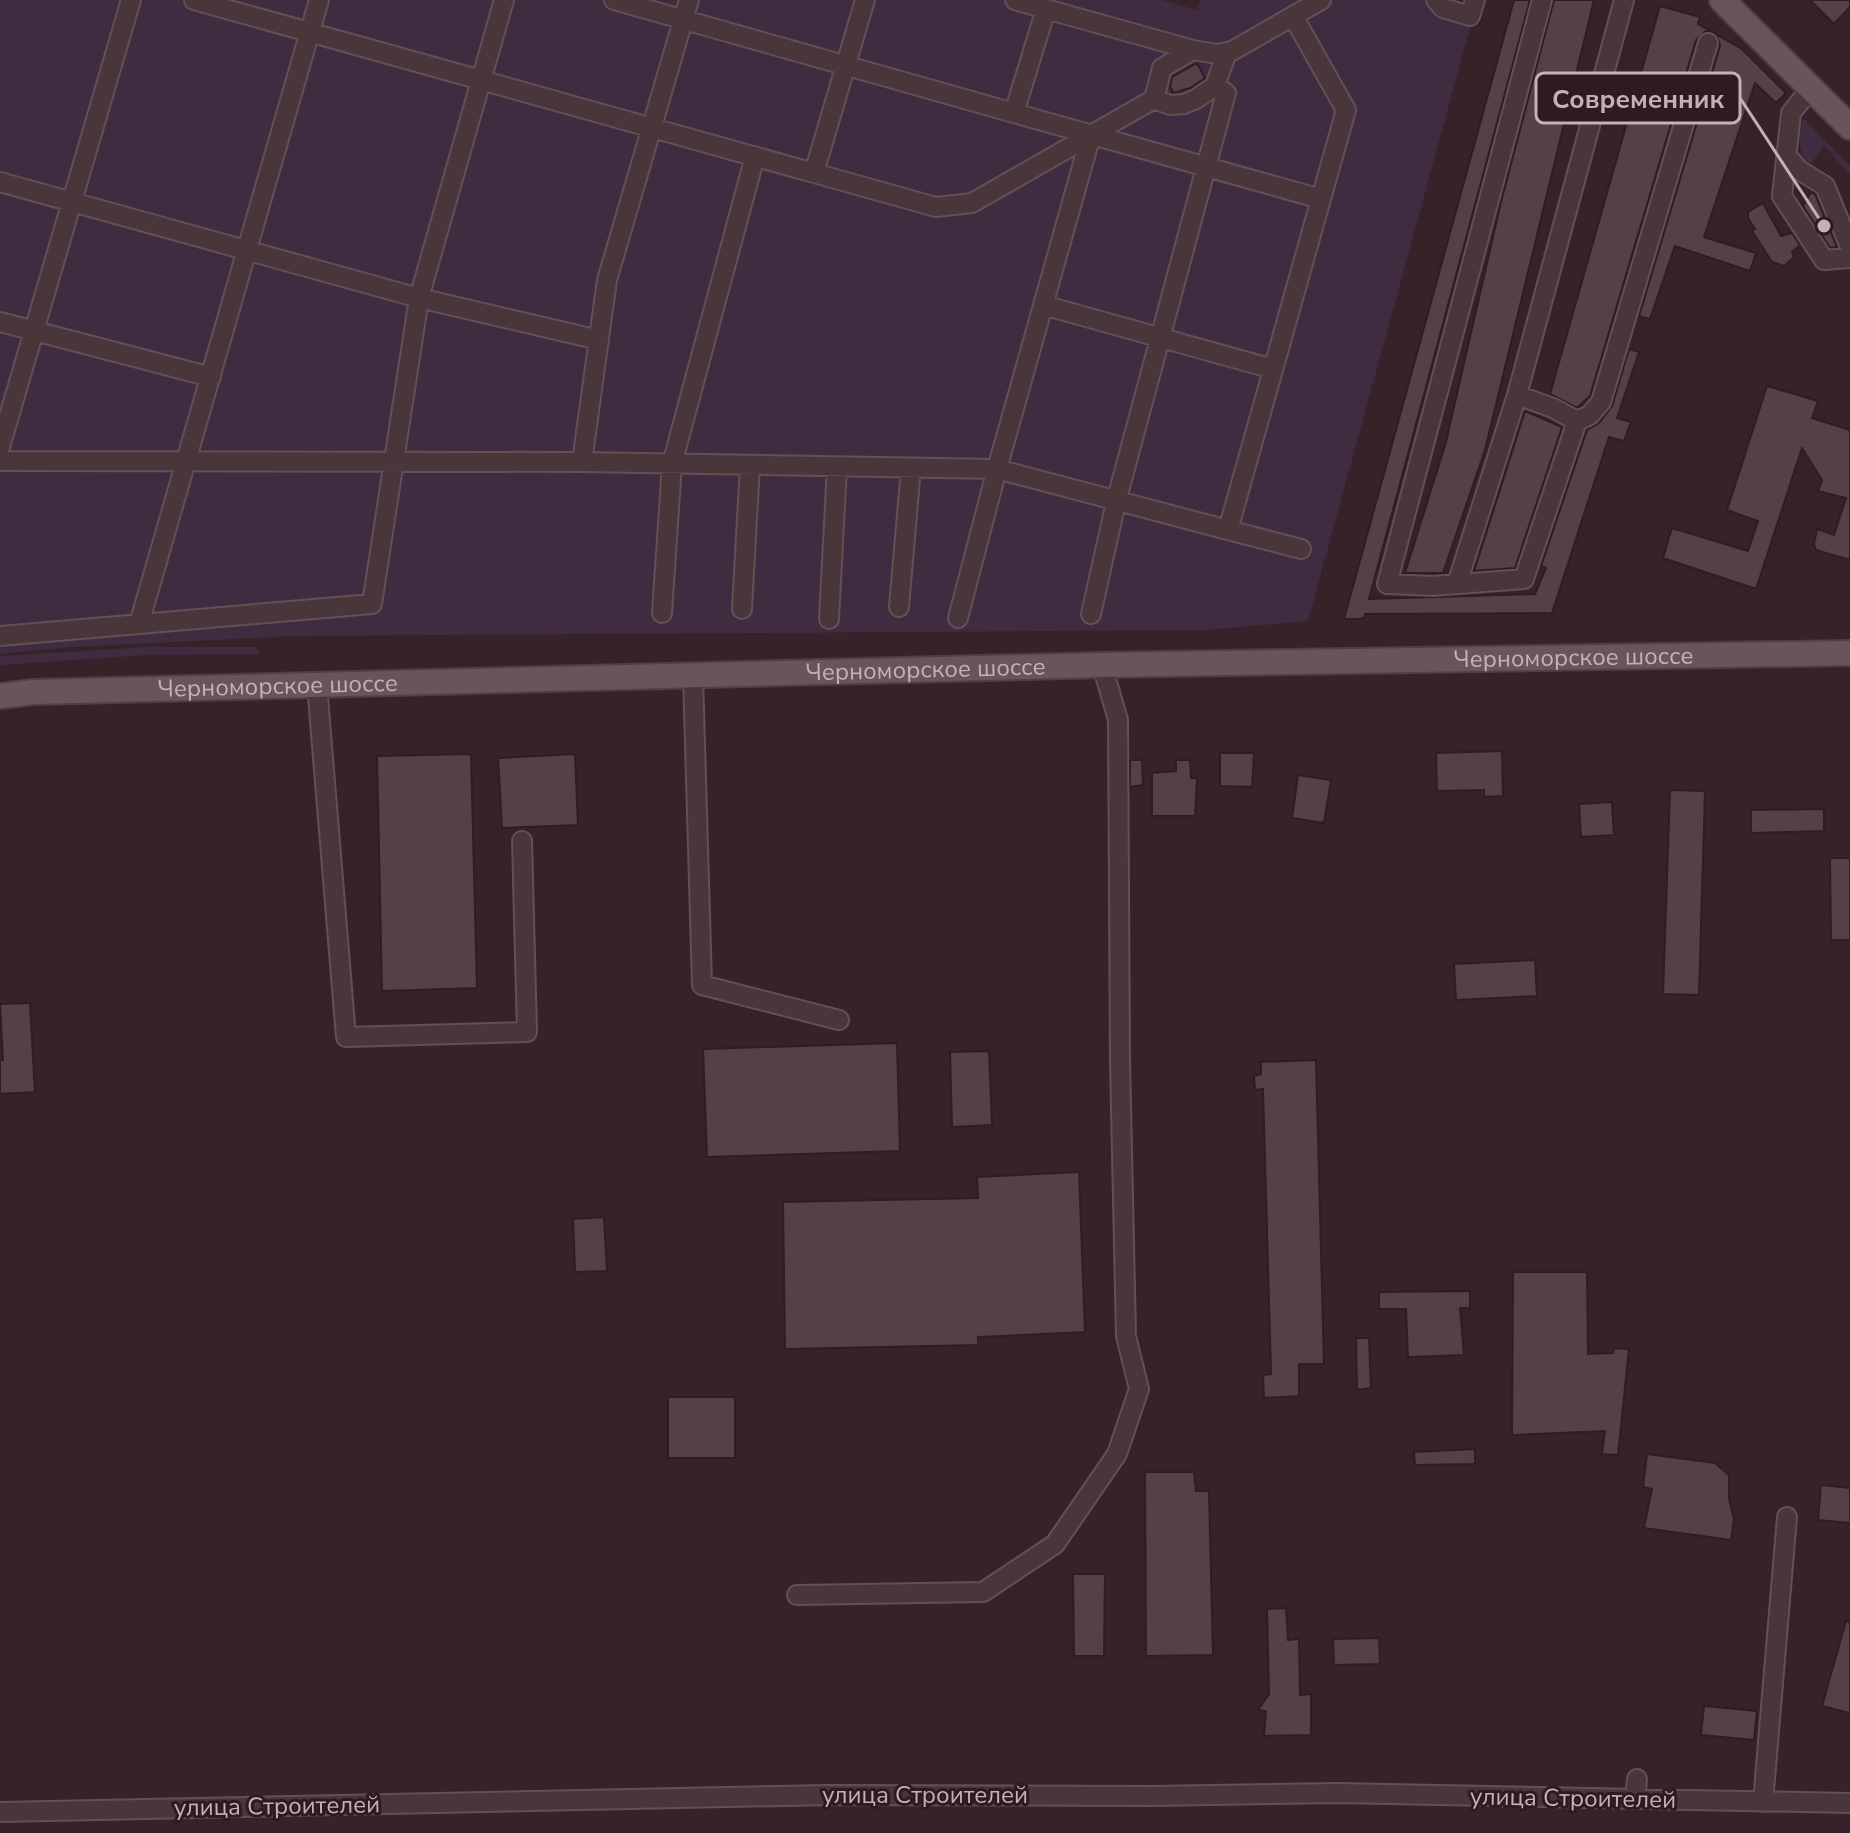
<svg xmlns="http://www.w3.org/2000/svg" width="1850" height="1833" viewBox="0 0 1850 1833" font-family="'Nunito Sans',sans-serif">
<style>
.green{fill:#402c40}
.building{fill:#573f47;stroke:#2f1d23;stroke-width:2}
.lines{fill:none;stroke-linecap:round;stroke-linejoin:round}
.minor-casing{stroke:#635056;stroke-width:22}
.major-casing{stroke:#513f45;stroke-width:28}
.minor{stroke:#48363b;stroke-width:18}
.major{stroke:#68545a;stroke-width:24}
.labels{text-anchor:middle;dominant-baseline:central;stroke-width:6;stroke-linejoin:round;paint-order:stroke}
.street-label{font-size:24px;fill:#c4b0b6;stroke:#2d1b21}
.leader{fill:none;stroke:#c4b0b6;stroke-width:3}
.callout-dot{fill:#c4b0b6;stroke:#2d1b21;stroke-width:3}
.callout{fill:#2d1b21;stroke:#c4b0b6;stroke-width:3}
.callout-label{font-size:26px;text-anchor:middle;font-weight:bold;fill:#c4b0b6}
</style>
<rect width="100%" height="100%" fill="#372229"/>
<!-- green -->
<path class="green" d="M0,0H1162L1197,10L1200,0H1436L1472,20L1308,621L1205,630L296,636L72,647L0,654Z
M1803,118L1850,166V174L1824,146L1810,165C1797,151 1798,136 1803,118Z
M149,647H257L259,654L147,655L0,665V656Z"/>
<!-- building -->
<path class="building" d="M1514,0H1530L1369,599L1535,594L1546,568L1541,566L1587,430L1599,423L1612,406L1629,349L1639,352L1617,418L1631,422L1624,441L1609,437L1552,613L1365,614L1364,618L1358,619H1344Z
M1554,0H1594L1485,450L1443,573H1405L1446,442L1500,206Z
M1810,0H1850V7L1834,24Z
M1660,6L1700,17L1698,24L1742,49L1786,93L1776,103L1755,83L1704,237L1756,253L1750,271L1675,246L1650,319L1639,316L1720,46L1717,35L1706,31L1696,40L1590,396L1577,408L1550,394Z
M1197,63L1205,78L1190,88L1173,93L1170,86L1172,77Z
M1811,192L1815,194L1837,247L1830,248L1803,206Z
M1763,203L1781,236L1792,233L1800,245L1792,252L1794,257L1784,266L1772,262L1752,231L1755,229L1748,218V212Z
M1767,386L1818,401L1812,418L1850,430V560L1816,550L1814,544L1817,529L1834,535L1846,498L1818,491L1822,480L1802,448L1756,589L1663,558L1672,528L1748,551L1758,521L1727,510Z
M1525,411L1562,427L1515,568L1474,571Z
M1502,751L1503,796L1484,797V790L1437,791L1436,753Z
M1220,753H1254L1252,787L1220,786Z
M471,754L477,988L382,991L377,756Z
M575,754L578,825L502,828L498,758Z
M1130,760H1142L1143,785L1130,787Z
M1176,760H1190L1191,778H1197L1195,816H1152V773L1176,771Z
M1298,775L1331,780L1324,823L1292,818Z
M1670,790L1705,791L1699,995L1663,994Z
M1612,802L1614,835L1581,837L1579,804Z
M1824,809V831L1751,833V810Z
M1830,858H1850V940H1831Z
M1535,960L1537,996L1456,1000L1454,964Z
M30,1003L35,1092L0,1094V1060H3L0,1004Z
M897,1043L900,1151L707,1157L703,1049Z
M989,1051L992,1125L952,1127L950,1052Z
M1316,1060L1324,1364H1299V1396L1264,1398L1263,1375L1271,1374L1263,1089L1255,1090L1254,1076L1261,1074V1062Z
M1079,1172L1085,1332L978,1337V1345L785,1349L783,1202L978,1198L977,1177Z
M604,1217L607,1271L575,1272L573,1219Z
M1513,1272H1587L1588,1354L1613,1353L1614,1348L1629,1349L1618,1455L1602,1454L1605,1431L1512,1435Z
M1470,1291V1308H1460L1464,1355L1408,1357L1406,1309H1379V1292Z
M1356,1338H1369L1371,1388L1357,1390Z
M668,1397H735V1458H668Z
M1475,1449V1464L1415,1465L1414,1452Z
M1647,1454L1715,1463L1729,1475V1499L1734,1519L1731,1540L1644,1528L1652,1489L1643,1487Z
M1145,1472H1194L1196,1491H1209L1213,1655L1146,1656Z
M1821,1485L1850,1488V1523L1818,1520Z
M1073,1574H1105L1104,1656H1074Z
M1286,1608L1288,1640L1299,1639L1300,1695L1311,1694V1735L1264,1736L1266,1711L1258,1710L1269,1694L1267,1609Z
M1846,1621L1850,1622V1713L1822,1706Z
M1379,1638L1380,1664L1334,1665L1333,1639Z
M1704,1706L1757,1711L1754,1740L1701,1735Z"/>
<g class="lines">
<!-- minor casing -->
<g class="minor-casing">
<path id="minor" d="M194,0L814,173
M614,0L1014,113
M865,0L814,173L936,207L972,203L1154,99L1162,68L1193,50L1217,54L1232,51L1321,0
M1015,0L1046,9
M1436,0L1443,8L1470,16L1475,0
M1542,0L1387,584L1433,586L1524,579L1577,421L1590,415L1601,402L1708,43
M1293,16L1346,110L1228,530L1301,549
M1193,50L1046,9L1014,113L1321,199
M1811,88L1791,113L1782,196L1824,260L1850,258
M1154,99L1170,105L1184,104L1196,99L1215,86L1227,52
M1787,156L1799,170L1825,186L1850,247
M0,182L419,298L599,340
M1043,305L1273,369
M0,322L211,377
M1517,395L1553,408L1577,421
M0,447L131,0
M0,461L582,462L997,469L1228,530
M582,462L607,280L689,0
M1457,584L1517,395L1624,0
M899,607L911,468
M742,609L750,465
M662,613L672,464L755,156
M1091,614L1116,502L1226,93L1215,86
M958,618L997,469L1091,135
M829,619L837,467
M139,624L319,0
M0,636L372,604L419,298L504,0
M693,675L702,985L839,1020
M317,685L346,1037L527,1032L522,841
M797,1595L983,1592L1055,1544L1117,1454L1139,1389L1126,1336L1120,1061L1118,720L1102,665
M1635,1799L1637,1779
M1763,1802L1787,1517
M0,1812L829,1795L1151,1796L1338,1793L1850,1803"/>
</g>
<!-- major casing -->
<g class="major-casing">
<g id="major">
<path d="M1722,0L1850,127"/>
<path id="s1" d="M0,696L34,692L1102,665L1850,653"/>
</g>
</g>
<!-- minor -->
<use href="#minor" class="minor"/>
<!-- major -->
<use href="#major" class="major"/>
</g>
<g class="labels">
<!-- street labels -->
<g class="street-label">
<text stroke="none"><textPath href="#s1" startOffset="1574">Черноморское шоссе</textPath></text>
<text stroke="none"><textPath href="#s1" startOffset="926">Черноморское шоссе</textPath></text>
<text stroke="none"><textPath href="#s1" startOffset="278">Черноморское шоссе</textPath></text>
<text x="925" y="1795">улица Строителей</text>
<text transform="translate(1573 1798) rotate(1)">улица Строителей</text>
<text transform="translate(277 1806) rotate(-1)">улица Строителей</text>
</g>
</g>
<!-- callouts -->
<path class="leader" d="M1824 226L1740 98"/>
<circle class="callout-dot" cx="1824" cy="226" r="8"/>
<rect class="callout" x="1536" y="73" width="204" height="50" rx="8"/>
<g class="callout-label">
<text x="1638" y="108">Современник</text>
</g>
</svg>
